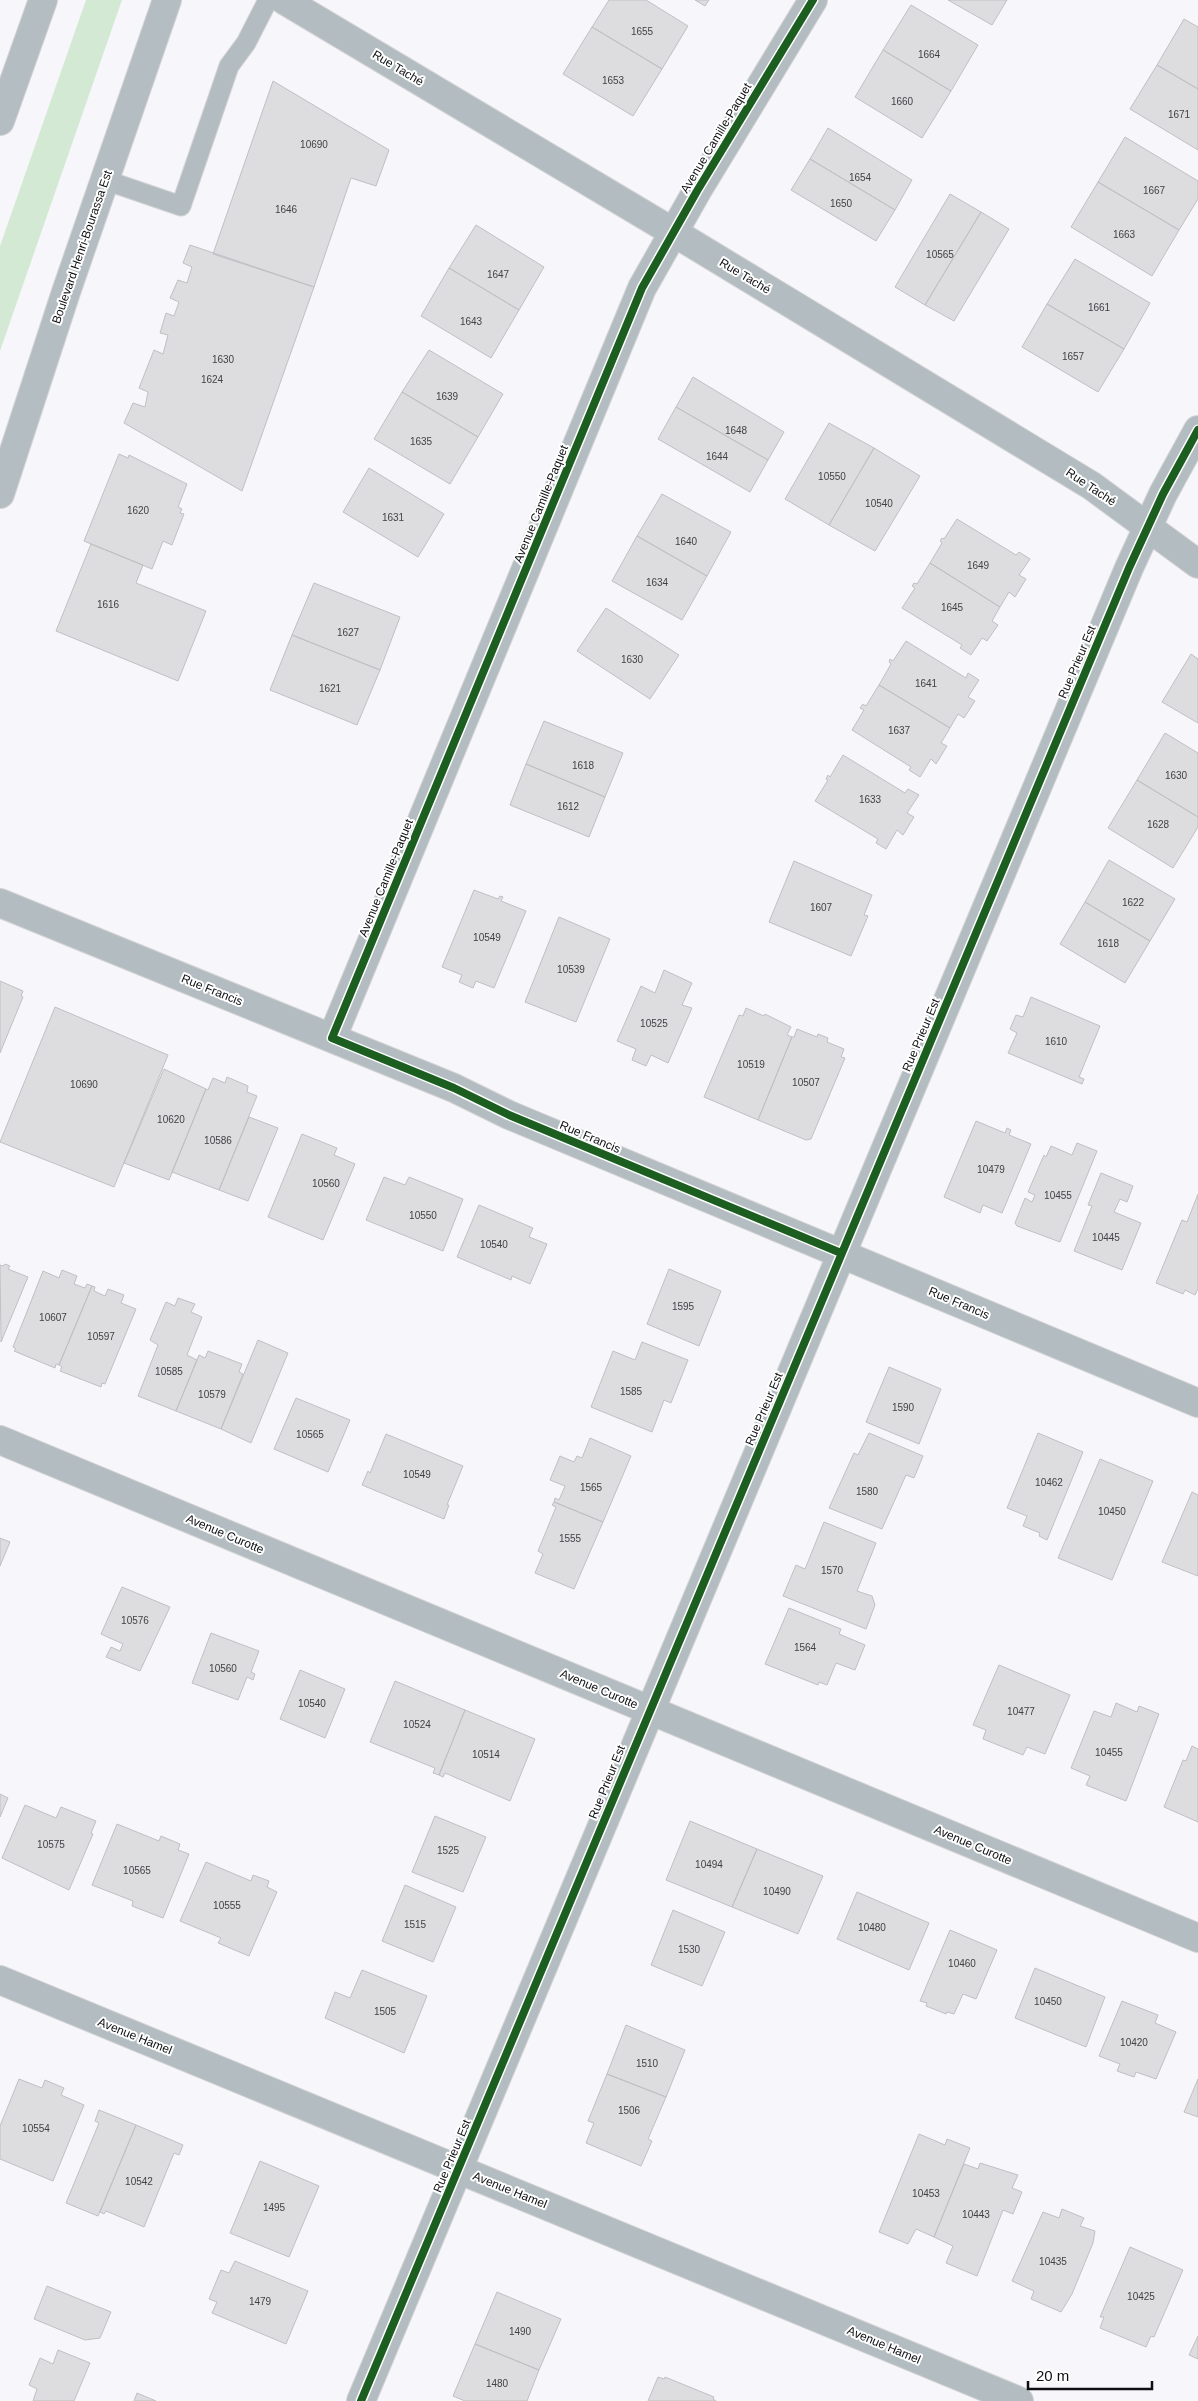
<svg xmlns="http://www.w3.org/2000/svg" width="1198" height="2401" viewBox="0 0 1198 2401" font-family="Arial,sans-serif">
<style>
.green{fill:#d3e9d4}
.building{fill:#dddcdf;stroke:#c1bfc2}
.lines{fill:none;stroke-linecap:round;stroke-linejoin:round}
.service-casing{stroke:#d3d3d5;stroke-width:21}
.minor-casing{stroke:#d3d3d5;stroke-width:30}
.primary-casing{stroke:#d3d3d5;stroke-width:30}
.service{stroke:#b3bcc0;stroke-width:19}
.minor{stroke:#b3bcc0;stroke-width:28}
.primary{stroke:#b4bdc2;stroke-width:28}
.cycleway-casing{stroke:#fff;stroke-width:11}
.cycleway{stroke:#1b5e20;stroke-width:8}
.labels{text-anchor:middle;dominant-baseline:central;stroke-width:4;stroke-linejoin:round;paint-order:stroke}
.number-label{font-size:10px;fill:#424245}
.street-label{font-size:12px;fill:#0e0f12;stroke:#fff}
</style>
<rect width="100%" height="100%" fill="#f7f7fb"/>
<!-- green -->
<path class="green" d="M86,0H122L0,351V246Z"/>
<!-- building -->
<path class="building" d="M609,0H646L688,26L662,69L592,27Z
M695,0H709L705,6Z
M948,0H1007L992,25Z
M911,5L978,45L951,91L883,50Z
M1184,19L1198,27V89L1157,65Z
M592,27L662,69L633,116L563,74Z
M883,50L951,91L922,138L855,97Z
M1157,65L1198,89V150L1130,109Z
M273,81L389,150L376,186L351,178L314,287L213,254Z
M828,128L912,180L895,210L810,159Z
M1125,137L1198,181V199L1179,230L1098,182Z
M810,159L895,210L876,241L791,190Z
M1098,182L1179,230L1152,276L1071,227Z
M950,194L981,212L925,305L895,287Z
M981,212L1009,229L954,321L925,305Z
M476,225L544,267L519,310L449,268Z
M190,245L314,287L242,491L124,423L133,403L145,407L148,392L139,388L154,350L163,354L168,335L160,333L166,313L174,316L179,302L170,298L178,280L187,283L192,267L183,263Z
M1075,259L1150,303L1124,349L1047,304Z
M449,268L519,310L491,358L421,316Z
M1047,304L1124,349L1098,392L1022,347Z
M429,350L503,394L478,437L402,392Z
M693,377L784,432L768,460L676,407Z
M402,392L478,437L450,484L374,439Z
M676,407L768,460L750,492L658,439Z
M829,423L874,448L829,525L785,499Z
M874,448L920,476L875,551L829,525Z
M119,454L128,458L129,455L187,484L178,507L182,509L180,513L184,514L172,545L163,541L152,569L84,541Z
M369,468L444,514L418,557L343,512Z
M662,494L731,532L707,576L637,536Z
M957,519L1016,555L1019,552L1030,559L1019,575L1026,579L1015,597L1009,592L1000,607L930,563L942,543L940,541L942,538L944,539Z
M637,536L707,576L682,620L612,581Z
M91,544L143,565L136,583L206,611L178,681L56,631Z
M930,563L1000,607L992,621L998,625L987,641L982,638L971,655L960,648L962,645L902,608L915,588L912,586L914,583L917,584Z
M314,583L400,617L380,670L292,635Z
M606,608L679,655L650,699L577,651Z
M292,635L380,670L357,725L270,690Z
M906,641L966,678L968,673L979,680L968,697L975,701L964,718L958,714L950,728L879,685L891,664L889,662L890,659L893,661Z
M1191,654L1198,659V723L1162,702Z
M879,685L950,728L941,743L947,746L936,764L931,759L920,777L909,770L911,767L852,730L864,710L860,708L863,704L866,706Z
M544,721L623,753L605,797L526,764Z
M1165,733L1198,753V817L1137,780Z
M843,755L905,793L908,789L919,795L907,813L914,817L903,835L897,830L886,849L876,843L878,839L815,801L828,780L826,779L828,775L830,777Z
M526,764L605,797L589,837L510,805Z
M1137,780L1198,817V827L1173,868L1108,828Z
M1109,860L1175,899L1150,941L1085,902Z
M794,861L872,895L864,915L868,916L851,956L769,922Z
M474,890L498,899L500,896L503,897L501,901L526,911L494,988L476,981L473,988L459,982L462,975L442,967Z
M1085,902L1150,941L1125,983L1060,944Z
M559,917L610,939L576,1022L525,1002Z
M664,970L692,983L682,1005L692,1008L668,1063L651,1055L646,1066L632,1060L636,1049L617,1041L641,986L655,993Z
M0,981L23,991L21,996L23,997L0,1053Z
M1031,997L1100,1026L1079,1077L1084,1079L1082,1084L1008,1053L1017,1033L1010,1029L1016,1015L1023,1017Z
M55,1007L168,1055L114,1187L0,1142Z
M746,1008L764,1016L765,1014L791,1027L787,1035L792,1037L758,1120L704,1097L739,1015L743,1016Z
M797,1029L817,1037L818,1034L828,1038L827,1042L844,1049L841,1057L845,1058L811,1139L806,1140L758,1120L792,1037H794Z
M164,1069L206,1089L169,1180L124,1163Z
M227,1077L248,1086L247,1092L257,1096L219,1190L172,1172L206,1089L208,1090L213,1078L225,1083Z
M249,1117L278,1128L248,1201L219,1190Z
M976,1121L1005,1133L1007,1128L1011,1130L1009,1135L1031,1144L1002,1213L983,1205L980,1213L944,1197Z
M302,1134L337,1148L334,1155L355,1164L323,1240L268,1217Z
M1077,1143L1097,1151L1060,1242L1017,1226L1015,1223L1025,1198L1032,1202L1035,1195L1028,1192L1044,1155L1046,1157L1051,1146L1072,1155Z
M1101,1173L1133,1186L1127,1202L1120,1199L1114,1212L1141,1223L1122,1270L1074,1251L1092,1206L1088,1205Z
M384,1177L405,1185L409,1177L463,1199L443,1251L366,1220Z
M1198,1194V1289L1195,1295L1185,1290L1183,1294L1156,1283L1182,1220L1187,1222Z
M479,1205L533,1228L529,1237L547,1244L530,1284L512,1276L511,1280L457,1257Z
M5,1264L10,1266L8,1269L28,1277L1,1342L0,1265L3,1266Z
M669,1269L721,1291L699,1346L647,1324Z
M62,1270L77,1276L74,1284L85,1288L87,1284L92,1286L59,1365L56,1364L55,1368L14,1351L16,1349L13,1347L43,1271L59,1278Z
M92,1286L95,1287L94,1291L105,1296L108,1289L124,1295L121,1303L136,1309L105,1384L102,1383L101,1387L60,1371L62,1367L59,1365Z
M178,1298L195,1304L191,1312L202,1317L187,1355L197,1360L176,1411L138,1396L158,1345L150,1340L166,1302L175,1306Z
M258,1340L288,1353L251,1443L221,1429Z
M642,1342L688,1360L671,1403L664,1400L652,1432L591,1407L613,1351L635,1360Z
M208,1351L242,1364L239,1372L243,1374L221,1429L176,1411L199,1355L205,1358Z
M889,1367L941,1389L919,1444L866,1422Z
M296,1398L350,1420L328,1472L274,1449Z
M869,1433L923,1456L914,1478L906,1475L882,1529L829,1508L854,1453L858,1455Z
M1038,1433L1083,1452L1047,1540L1039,1536L1040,1533L1023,1526L1027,1516L1007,1508Z
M386,1434L463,1466L447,1505H449L444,1519L362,1485L368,1471L370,1473Z
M590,1438L631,1456L603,1522L554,1502L555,1498L559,1500L565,1486L550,1480L560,1456L574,1462L577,1456L582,1458Z
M1100,1459L1153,1481L1112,1580L1058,1558Z
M1192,1492L1198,1495V1576L1162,1562Z
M554,1502L603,1522L574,1589L535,1573L543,1554L538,1551L556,1507L552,1505Z
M824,1522L876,1543L857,1591L872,1596L875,1605L866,1629L783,1596L796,1565L805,1569Z
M0,1538L10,1542L0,1566Z
M122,1587L170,1607L140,1671L106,1657L111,1647L120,1651L123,1644L101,1634Z
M789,1608L841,1629L839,1634L865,1645L855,1670L836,1663L827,1685L819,1682L818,1685L765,1664Z
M211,1633L259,1651L251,1672L255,1674L253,1680L247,1677L238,1700L192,1683Z
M999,1665L1070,1695L1045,1754L1027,1747L1023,1755L983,1739L986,1730L973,1725Z
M300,1670L345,1689L325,1738L280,1719Z
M395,1681L465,1710L439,1775L433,1773L435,1768L370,1742Z
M1116,1703L1137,1712L1139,1706L1159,1714L1126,1801L1086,1785L1090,1776L1071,1768L1094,1711L1111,1717Z
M465,1710L535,1739L510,1801L445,1773L443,1777L439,1775Z
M1192,1746L1198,1749V1822L1164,1807L1183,1760L1186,1761Z
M0,1794L8,1798L0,1817Z
M25,1805L56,1818L61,1807L96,1821L91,1833L93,1834L69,1890L2,1858Z
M435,1816L486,1837L463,1892L412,1872Z
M690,1821L757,1849L732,1907L666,1880Z
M117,1824L159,1841L161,1836L180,1844L178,1850L189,1854L163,1918L132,1906L133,1901L92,1885Z
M757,1849L823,1876L798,1934L732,1907Z
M206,1862L251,1881L253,1875L269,1881L267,1887L277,1892L249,1956L218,1943L221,1938L180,1921Z
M405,1885L456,1907L433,1962L382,1941Z
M857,1892L929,1923L909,1970L837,1939Z
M673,1910L725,1932L702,1986L651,1965Z
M950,1930L997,1950L976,1999L963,1994L954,2014L947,2012L946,2014L926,2006L927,2003L920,2001Z
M1035,1968L1105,1997L1086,2047L1015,2018Z
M362,1970L427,1996L404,2053L325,2018L335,1992L350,1998Z
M1122,2001L1158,2015L1155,2023L1176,2032L1156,2079L1136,2072L1134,2077L1117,2071L1120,2064L1099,2056Z
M626,2025L685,2050L666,2097L607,2074Z
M607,2074L666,2097L648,2139L652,2141L641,2166L586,2143L594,2123L588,2121Z
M19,2079L42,2088L45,2080L64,2088L61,2095L84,2105L53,2181L0,2159V2126Z
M1198,2079V2117L1184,2112Z
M99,2110L136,2125L98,2216L66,2203L99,2123L95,2121Z
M136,2125L183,2145L179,2155L174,2153L144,2227L106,2211L104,2214L100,2212Z
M919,2134L945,2145L947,2139L970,2148L934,2237L916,2229L908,2244L879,2232Z
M260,2161L319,2186L289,2257L230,2233Z
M980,2163L1018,2175L1012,2188L1022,2192L1013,2214L1003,2210L977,2276L946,2263L953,2246L934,2237L964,2164L978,2169Z
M1062,2209L1084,2218L1080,2226L1095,2231L1093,2243L1072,2294L1061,2312L1031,2299L1034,2291L1012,2281L1043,2212L1059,2218Z
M1130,2247L1183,2270L1154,2337L1151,2336L1146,2347L1100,2328L1104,2317H1100Z
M235,2261L308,2291L286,2344L212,2313L217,2302L209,2299L221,2270L229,2273Z
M47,2286L111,2312L100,2338L85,2340L34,2319Z
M497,2292L561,2319L539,2370L475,2344Z
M1198,2336V2359L1189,2355Z
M475,2344L539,2370L527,2401H465L453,2396Z
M58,2350L90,2363L74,2401H33L37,2389L29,2385L40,2358L53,2364Z
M658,2377L664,2379L665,2377L714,2397L713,2399L716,2401H648Z
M137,2393L156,2401H134Z"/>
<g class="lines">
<!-- service casing -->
<g class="service-casing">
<path id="service" d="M105,180L181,206L229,66L246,43L268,0"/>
</g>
<!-- minor casing -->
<g class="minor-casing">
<path id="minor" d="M284,0L673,232L1092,486L1198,564
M0,903L454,1088L509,1115L1198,1403
M332,1038L642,288L697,191L813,0
M0,1440L1198,1938
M0,1980L1019,2401
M361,2401L1129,568L1163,494L1198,430"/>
</g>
<!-- primary casing -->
<g class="primary-casing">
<path id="primary" d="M0,121L43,0
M0,494L66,292L167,0"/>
</g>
<!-- service -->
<use href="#service" class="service"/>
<!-- minor -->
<use href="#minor" class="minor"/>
<!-- primary -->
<use href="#primary" class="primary"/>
<!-- cycleway casing -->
<g class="cycleway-casing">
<path id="cycleway" d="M813,0L697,191L642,288L332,1038L454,1088L509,1115L841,1253
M361,2401L1129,568L1163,494L1198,430"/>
</g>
<!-- cycleway -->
<use href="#cycleway" class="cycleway"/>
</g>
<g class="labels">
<!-- number labels -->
<g class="number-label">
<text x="642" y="31">1655</text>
<text x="929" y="54">1664</text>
<text x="613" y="80">1653</text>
<text x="902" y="101">1660</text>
<text x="1179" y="114">1671</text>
<text x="314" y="144">10690</text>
<text x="860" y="177">1654</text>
<text x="1154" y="190">1667</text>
<text x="841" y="203">1650</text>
<text x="286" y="209">1646</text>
<text x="1124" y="234">1663</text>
<text x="940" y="254">10565</text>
<text x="498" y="274">1647</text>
<text x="1099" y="307">1661</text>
<text x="471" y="321">1643</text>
<text x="1073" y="356">1657</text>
<text x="223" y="359">1630</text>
<text x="212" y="379">1624</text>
<text x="447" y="396">1639</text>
<text x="736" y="430">1648</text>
<text x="421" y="441">1635</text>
<text x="717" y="456">1644</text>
<text x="832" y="476">10550</text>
<text x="879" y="503">10540</text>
<text x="138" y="510">1620</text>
<text x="393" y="517">1631</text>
<text x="686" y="541">1640</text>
<text x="978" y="565">1649</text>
<text x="657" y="582">1634</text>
<text x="108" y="604">1616</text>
<text x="952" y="607">1645</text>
<text x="348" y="632">1627</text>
<text x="632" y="659">1630</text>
<text x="926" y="683">1641</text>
<text x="330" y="688">1621</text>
<text x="899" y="730">1637</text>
<text x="583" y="765">1618</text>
<text x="1176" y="775">1630</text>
<text x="870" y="799">1633</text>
<text x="568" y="806">1612</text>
<text x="1158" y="824">1628</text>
<text x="1133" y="902">1622</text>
<text x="821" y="907">1607</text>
<text x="487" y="937">10549</text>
<text x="1108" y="943">1618</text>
<text x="571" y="969">10539</text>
<text x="654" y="1023">10525</text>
<text x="1056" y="1041">1610</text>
<text x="751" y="1064">10519</text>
<text x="806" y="1082">10507</text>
<text x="84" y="1084">10690</text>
<text x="171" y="1119">10620</text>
<text x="218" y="1140">10586</text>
<text x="991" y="1169">10479</text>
<text x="326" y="1183">10560</text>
<text x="1058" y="1195">10455</text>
<text x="423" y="1215">10550</text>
<text x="1106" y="1237">10445</text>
<text x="494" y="1244">10540</text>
<text x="683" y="1306">1595</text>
<text x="53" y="1317">10607</text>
<text x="101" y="1336">10597</text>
<text x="169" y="1371">10585</text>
<text x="631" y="1391">1585</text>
<text x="212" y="1394">10579</text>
<text x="903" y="1407">1590</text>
<text x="310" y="1434">10565</text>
<text x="417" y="1474">10549</text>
<text x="1049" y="1482">10462</text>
<text x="591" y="1487">1565</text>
<text x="867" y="1491">1580</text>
<text x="1112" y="1511">10450</text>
<text x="570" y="1538">1555</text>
<text x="832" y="1570">1570</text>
<text x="135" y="1620">10576</text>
<text x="805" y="1647">1564</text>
<text x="223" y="1668">10560</text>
<text x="312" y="1703">10540</text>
<text x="1021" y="1711">10477</text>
<text x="417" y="1724">10524</text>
<text x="1109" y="1752">10455</text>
<text x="486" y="1754">10514</text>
<text x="51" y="1844">10575</text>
<text x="448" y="1850">1525</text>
<text x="709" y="1864">10494</text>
<text x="137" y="1870">10565</text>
<text x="777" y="1891">10490</text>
<text x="227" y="1905">10555</text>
<text x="415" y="1924">1515</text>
<text x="872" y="1927">10480</text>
<text x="689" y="1949">1530</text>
<text x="962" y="1963">10460</text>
<text x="1048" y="2001">10450</text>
<text x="385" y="2011">1505</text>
<text x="1134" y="2042">10420</text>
<text x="647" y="2063">1510</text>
<text x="629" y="2110">1506</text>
<text x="36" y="2128">10554</text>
<text x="139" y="2181">10542</text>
<text x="926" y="2193">10453</text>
<text x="274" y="2207">1495</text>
<text x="976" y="2214">10443</text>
<text x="1053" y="2261">10435</text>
<text x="1141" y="2296">10425</text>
<text x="260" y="2301">1479</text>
<text x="520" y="2331">1490</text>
<text x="497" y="2383">1480</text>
</g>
<!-- street labels -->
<g class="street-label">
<text transform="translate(398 68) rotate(31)">Rue Taché</text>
<text transform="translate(716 138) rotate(-59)">Avenue Camille-Paquet</text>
<text transform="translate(82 247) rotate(-71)">Boulevard Henri-Bourassa Est</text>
<text transform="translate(745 276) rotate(31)">Rue Taché</text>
<text transform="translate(1091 487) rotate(34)">Rue Taché</text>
<text transform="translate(541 504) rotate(-68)">Avenue Camille-Paquet</text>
<text transform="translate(1077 662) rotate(-67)">Rue Prieur Est</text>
<text transform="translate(386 878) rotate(-68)">Avenue Camille-Paquet</text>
<text transform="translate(212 990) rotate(22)">Rue Francis</text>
<text transform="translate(921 1035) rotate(-67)">Rue Prieur Est</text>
<text transform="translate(590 1137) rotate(23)">Rue Francis</text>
<text transform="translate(959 1303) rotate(23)">Rue Francis</text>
<text transform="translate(764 1409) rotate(-67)">Rue Prieur Est</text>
<text transform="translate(225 1534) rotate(23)">Avenue Curotte</text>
<text transform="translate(599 1689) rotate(23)">Avenue Curotte</text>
<text transform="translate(607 1782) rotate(-68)">Rue Prieur Est</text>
<text transform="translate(973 1845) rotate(23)">Avenue Curotte</text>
<text transform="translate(135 2036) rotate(22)">Avenue Hamel</text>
<text transform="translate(452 2156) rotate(-67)">Rue Prieur Est</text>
<text transform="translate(510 2190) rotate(22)">Avenue Hamel</text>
<text transform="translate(884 2345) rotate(23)">Avenue Hamel</text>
</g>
</g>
<!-- scale -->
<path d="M1028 2381v8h124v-8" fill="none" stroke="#0e0f12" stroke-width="2.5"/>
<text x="1036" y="2381" font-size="15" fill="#0e0f12" stroke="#ffffff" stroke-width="4" paint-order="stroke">20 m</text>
</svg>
